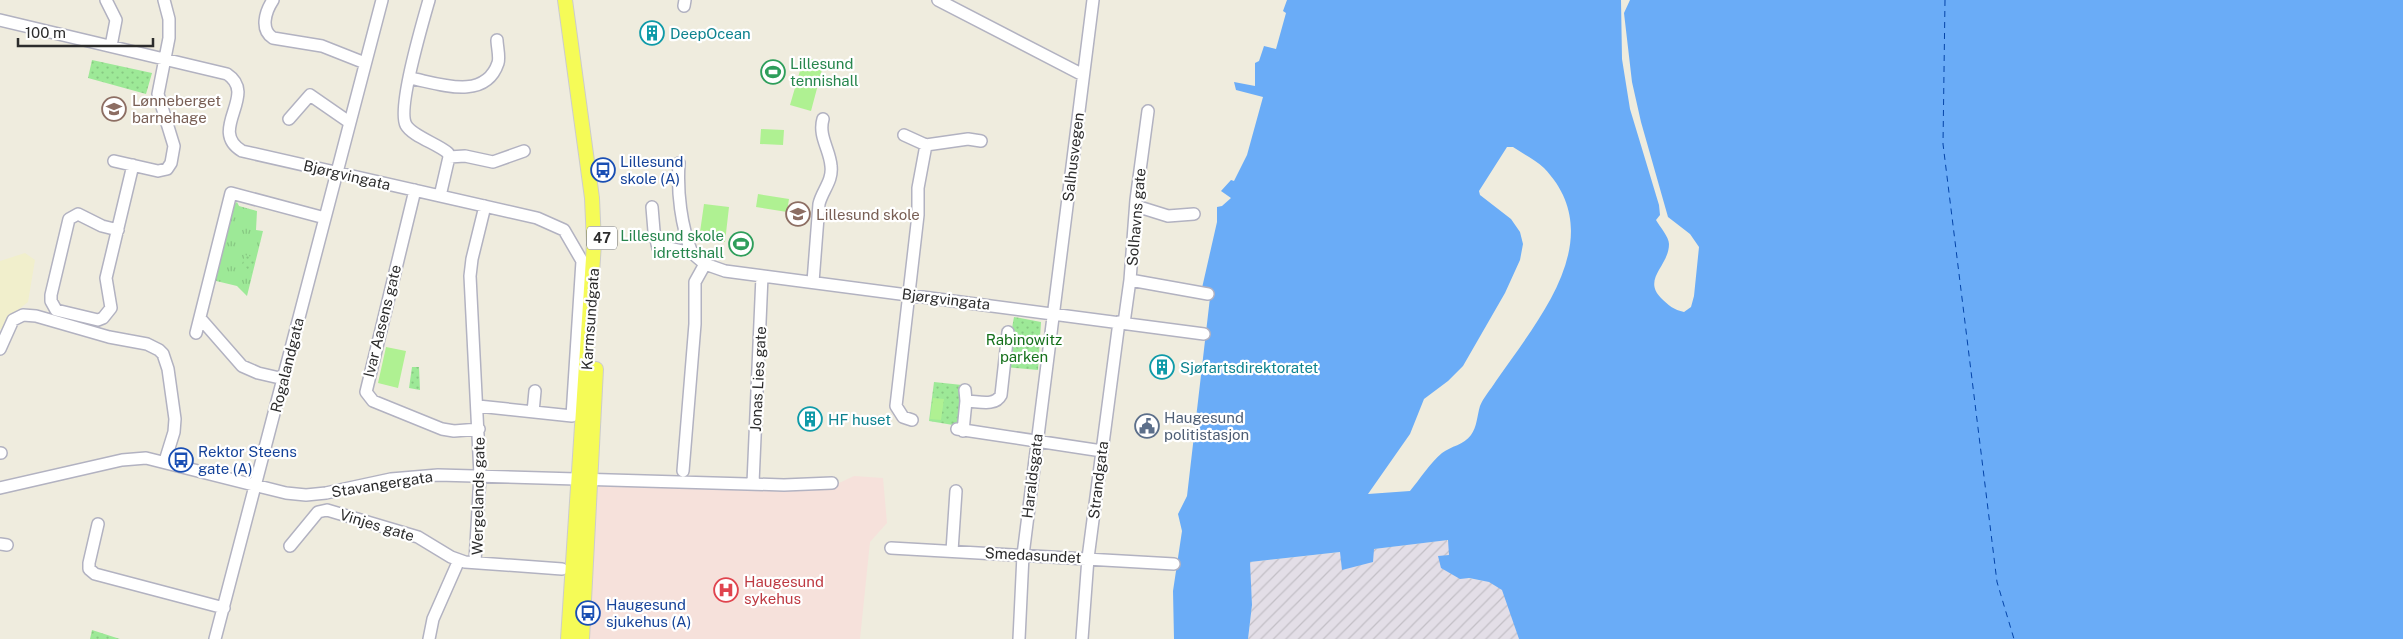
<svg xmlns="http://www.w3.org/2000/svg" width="2403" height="639" viewBox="0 0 2403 639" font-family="'Public Sans',sans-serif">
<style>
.industrial{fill:url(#industrial-furrows)}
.education{fill:#f1efcc}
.medical{fill:#f6e1db}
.grass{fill:url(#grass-tufts)}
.park{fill:url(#park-dots)}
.pitch{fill:#aff192}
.water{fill:#6aacf7;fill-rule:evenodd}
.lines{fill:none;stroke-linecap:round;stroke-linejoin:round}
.ferry{stroke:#0444a9;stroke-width:1;stroke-dasharray:6 5;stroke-linecap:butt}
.minor-casing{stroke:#b2b2c1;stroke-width:14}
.major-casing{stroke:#ccc;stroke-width:16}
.minor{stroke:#fff;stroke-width:11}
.major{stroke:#f5fb57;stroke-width:14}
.labels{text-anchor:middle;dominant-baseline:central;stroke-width:4.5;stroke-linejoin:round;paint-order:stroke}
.shield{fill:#fff;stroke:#6b6b6b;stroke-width:1}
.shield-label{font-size:14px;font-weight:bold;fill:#2c2c2c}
.culture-label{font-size:15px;fill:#0d838f;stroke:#fff;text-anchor:start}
.leisure-label{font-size:15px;fill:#27864d;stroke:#fff;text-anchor:start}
.education-label{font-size:15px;fill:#785e54;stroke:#fff;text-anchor:start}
.street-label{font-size:15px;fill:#2c2c2c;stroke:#fff}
.transit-label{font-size:15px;fill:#164399;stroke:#fff;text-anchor:start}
.park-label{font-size:15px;fill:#15701b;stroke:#fff}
.service-label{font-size:15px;fill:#4e5e75;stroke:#fff;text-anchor:start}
.health-label{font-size:15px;fill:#be3a42;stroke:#fff;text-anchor:start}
</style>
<defs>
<pattern id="industrial-furrows" width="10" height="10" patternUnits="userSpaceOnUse" patternTransform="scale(1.25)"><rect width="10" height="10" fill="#e3dee7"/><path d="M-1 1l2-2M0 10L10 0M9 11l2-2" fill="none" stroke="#c3bfc6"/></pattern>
<pattern id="grass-tufts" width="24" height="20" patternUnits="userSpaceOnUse" patternTransform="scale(1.25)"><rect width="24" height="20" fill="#9de997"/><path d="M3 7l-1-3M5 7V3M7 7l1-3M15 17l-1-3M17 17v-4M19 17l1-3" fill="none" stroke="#87c882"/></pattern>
<pattern id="park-dots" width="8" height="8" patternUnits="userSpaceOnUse" patternTransform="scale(1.25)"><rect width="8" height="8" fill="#9de997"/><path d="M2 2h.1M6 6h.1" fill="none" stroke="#87c882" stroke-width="1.8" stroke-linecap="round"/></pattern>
</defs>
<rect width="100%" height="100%" fill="#efecde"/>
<!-- industrial -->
<path class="industrial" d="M1447,540L1467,578L1502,584L1519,639H1248L1252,605L1249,562L1341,552L1342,567L1374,549Z"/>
<!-- education -->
<path class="education" d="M25,253L35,260L28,302L19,309L3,329H0V261Z"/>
<!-- medical -->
<path class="medical" d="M854,476L883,478L887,523L870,542L860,639H584L593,482L824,490Z"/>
<!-- grass -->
<path class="grass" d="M237,202L239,206L257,211L256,230L263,231L247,296L237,286L212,280L230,208Z"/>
<!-- park -->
<path class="park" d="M92,60L152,73L146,94L88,78Z
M245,255L252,257L256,255L251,274L246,272L247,268L241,267Z
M1014,317L1041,322L1038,370L1005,367Z
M412,367H419L420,390L409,388Z
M934,382L962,385L959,426L929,421Z
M92,630L120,639H90Z"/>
<!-- pitch -->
<path class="pitch" d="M804,57L824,62L811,111L790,105Z
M761,129L784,130L783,145L760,144Z
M758,194L789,199L787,212L756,207Z
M704,204L729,207L725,242L699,239Z
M386,347L406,351L398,388L378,383Z
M933,398L944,399L941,420L930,419Z"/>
<!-- water -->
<path class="water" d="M1287,0H1621L1622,59L1630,109L1659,205L1660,215L1656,220C1660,227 1669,237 1669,244C1669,266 1642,279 1661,298C1668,305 1674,310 1684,312L1691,307L1694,296L1699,247L1690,234L1668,217L1641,122L1632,82L1624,13L1630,0H2403V639H1519L1502,590L1489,582L1469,578L1460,579L1441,568L1438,556L1449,555L1448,540L1374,549L1373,562L1342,570L1340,552L1250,562L1252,605L1248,639H1174L1173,591L1182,531L1178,514L1187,496L1211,289L1202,288L1217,222V207L1222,206L1231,198L1221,191L1231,180L1234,181L1247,155L1263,97L1236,90L1234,82L1255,86V63L1259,61L1264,46L1276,49L1286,13L1283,11ZM1507,147H1513C1523,154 1536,160 1544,168C1611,238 1537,321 1496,381C1491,389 1483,398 1480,406C1477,416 1477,427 1471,435C1464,445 1451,446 1442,453C1430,463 1420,479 1410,491L1368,494L1410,434L1424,399L1448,381L1463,366L1505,293L1520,260L1523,244L1520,232L1511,219L1480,195L1479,191Z"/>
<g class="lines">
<!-- ferry -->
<path class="ferry" d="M1945,0L1943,144L1997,582L2014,639"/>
<!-- minor casing -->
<g class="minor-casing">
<path id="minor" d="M106,0L116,20L111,46
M273,0C265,12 260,30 273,38L322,46L365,63
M429,0C423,21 397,109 406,125C412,136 438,144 448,153L449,157L440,196
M938,0L1083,75
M684,6L685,0
M0,20L227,74C259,95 207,130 242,151L537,218L564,230L582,261L572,416L478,406
M410,78C437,83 485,102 498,63C500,57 497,46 497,40
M289,119L310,95L349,122
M904,135L926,145L918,188V215L896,406L903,417L912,420
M926,145L968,139L981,141
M449,157L465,156L493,162L524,151
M114,161L158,171L167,169L171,163L174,146L158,94L169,38V19L164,0
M679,163C677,192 681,226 692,253
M415,190L366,392L373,401L442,429L454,431L479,429
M1136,206L1168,216L1194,214
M652,207L654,231L658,248L665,247L692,253L705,264L725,271L1204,334
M118,230L102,226L78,214L69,219L51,295V301L56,310L98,320L103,318L111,308L106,278L133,165
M1130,280L1208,294
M813,282L819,204C822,191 833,181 831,166C830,150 818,136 823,119
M200,318L242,366L258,373L284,379
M1124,323L1130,280L1136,200L1148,111
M196,333L231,193L325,218
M0,349L13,320L23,315L36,316L109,337L147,344L159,350L163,354L168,369L175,419L174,432L165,461
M966,401C978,401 995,407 1001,395L1008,332
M533,412L535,391
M957,429L1102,451
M963,431L966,401L965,390
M0,453H1
M683,471L695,324V282L705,264
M753,483L762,276
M0,488L122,460L146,458L286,493L306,495L326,493L391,479L438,475L784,485L832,483
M98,524L89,563V569L95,574L224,608
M0,544L7,545
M290,546L318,512L327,510L418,537L451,557L465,562L562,569
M891,548L1174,564
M952,551L956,491
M475,562L480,475L470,276L472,259L485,206
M215,639L382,0
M429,639L433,619L459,560
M1019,639L1023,555L1093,0
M1082,639L1088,558L1119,322"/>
</g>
<!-- major casing -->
<g class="major-casing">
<path id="major" d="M565,0L592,198L594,243L568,639
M582,639L596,369"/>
</g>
<!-- minor -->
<use href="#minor" class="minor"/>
<!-- major -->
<use href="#major" class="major"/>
</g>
<!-- icons -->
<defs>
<g id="building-ring" transform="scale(1.25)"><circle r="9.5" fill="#fff" stroke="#0f9aa8" stroke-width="1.5"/><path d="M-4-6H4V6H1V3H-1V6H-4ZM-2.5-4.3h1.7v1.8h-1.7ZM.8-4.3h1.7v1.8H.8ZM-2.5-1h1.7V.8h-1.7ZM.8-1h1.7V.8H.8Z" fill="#0f9aa8"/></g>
<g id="stadium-ring" transform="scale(1.25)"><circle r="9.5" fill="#fff" stroke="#2e9e5b" stroke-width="1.5"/><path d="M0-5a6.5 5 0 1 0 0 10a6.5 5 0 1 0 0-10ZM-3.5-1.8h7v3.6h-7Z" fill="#2e9e5b"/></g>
<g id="school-ring" transform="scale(1.25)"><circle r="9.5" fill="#fff" stroke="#8d6e63" stroke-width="1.5"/><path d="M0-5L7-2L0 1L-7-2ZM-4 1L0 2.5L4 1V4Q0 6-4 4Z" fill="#8d6e63"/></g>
<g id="bus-ring" transform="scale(1.25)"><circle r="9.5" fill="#fff" stroke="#1a4fb4" stroke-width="1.5"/><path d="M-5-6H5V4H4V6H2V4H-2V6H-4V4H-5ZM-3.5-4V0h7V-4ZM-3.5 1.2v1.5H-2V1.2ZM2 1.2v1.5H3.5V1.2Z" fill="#1a4fb4"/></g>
<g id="civic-ring" transform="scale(1.25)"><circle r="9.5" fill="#fff" stroke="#5c6f8a" stroke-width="1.5"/><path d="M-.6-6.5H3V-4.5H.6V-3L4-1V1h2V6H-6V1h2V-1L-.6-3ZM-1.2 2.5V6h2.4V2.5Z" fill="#5c6f8a"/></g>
<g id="hospital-ring" transform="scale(1.25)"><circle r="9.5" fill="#fff" stroke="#e0444e" stroke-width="1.5"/><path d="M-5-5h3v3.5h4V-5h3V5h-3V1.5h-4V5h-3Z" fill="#e0444e"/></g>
</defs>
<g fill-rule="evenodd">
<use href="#building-ring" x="652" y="33"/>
<use href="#stadium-ring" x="773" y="72"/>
<use href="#school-ring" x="114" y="109"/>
<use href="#bus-ring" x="603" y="170"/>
<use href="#school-ring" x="798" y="214"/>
<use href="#stadium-ring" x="741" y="244"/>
<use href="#building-ring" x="1162" y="367"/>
<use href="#building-ring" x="810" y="419"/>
<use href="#civic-ring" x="1147" y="426"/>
<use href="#bus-ring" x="181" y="460"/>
<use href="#hospital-ring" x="726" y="590"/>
<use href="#bus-ring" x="588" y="613"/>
</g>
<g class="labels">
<!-- shield labels -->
<rect class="shield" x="587" y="226.5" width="30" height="23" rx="4"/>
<g class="shield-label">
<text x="602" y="238">47</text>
</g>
<!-- culture labels -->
<g class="culture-label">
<text x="670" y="33">DeepOcean</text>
<text x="1180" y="367">Sjøfartsdirektoratet</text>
<text x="828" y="419">HF huset</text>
</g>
<!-- leisure labels -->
<g class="leisure-label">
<text x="790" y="63">Lillesund<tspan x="790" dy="17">tennishall</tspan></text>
<text x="724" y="235" text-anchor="end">Lillesund skole<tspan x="724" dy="17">idrettshall</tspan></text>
</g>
<!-- education labels -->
<g class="education-label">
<text x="132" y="100">Lønneberget<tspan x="132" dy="17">barnehage</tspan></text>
<text x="816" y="214">Lillesund skole</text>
</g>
<!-- street labels -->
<g class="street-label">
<text transform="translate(1073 157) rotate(-83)">Salhusvegen</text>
<text transform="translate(347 175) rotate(13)">Bjørgvingata</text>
<text transform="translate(1136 217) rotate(-85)">Solhavns gate</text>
<text transform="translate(946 299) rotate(7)">Bjørgvingata</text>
<text transform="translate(590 319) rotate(-86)">Karmsundgata</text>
<text transform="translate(382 321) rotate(-76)">Ivar Aasens gate</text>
<text transform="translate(287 365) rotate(-76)">Rogalandgata</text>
<text transform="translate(758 379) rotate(-87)">Jonas Lies gate</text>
<text transform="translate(1032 476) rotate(-83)">Haraldsgata</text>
<text transform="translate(1098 480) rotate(-83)">Strandgata</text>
<text transform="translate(382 484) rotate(-9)">Stavangergata</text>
<text transform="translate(478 496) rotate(-89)">Wergelands gate</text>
<text transform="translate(377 525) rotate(17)">Vinjes gate</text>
<text transform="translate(1033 555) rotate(3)">Smedasundet</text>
</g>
<!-- transit labels -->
<g class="transit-label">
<text x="620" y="161">Lillesund<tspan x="620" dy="17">skole (A)</tspan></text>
<text x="198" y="451">Rektor Steens<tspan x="198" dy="17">gate (A)</tspan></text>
<text x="606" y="604">Haugesund<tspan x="606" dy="17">sjukehus (A)</tspan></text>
</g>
<!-- park labels -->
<g class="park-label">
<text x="1024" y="339">Rabinowitz<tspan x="1024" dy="17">parken</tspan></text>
</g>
<!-- service labels -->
<g class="service-label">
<text x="1164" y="417">Haugesund<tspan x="1164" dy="17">politistasjon</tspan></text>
</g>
<!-- health labels -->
<g class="health-label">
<text x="744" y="581">Haugesund<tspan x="744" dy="17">sykehus</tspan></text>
</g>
</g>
<!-- scale -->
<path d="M18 38v8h135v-8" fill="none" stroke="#2c2c2c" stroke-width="2.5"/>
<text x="25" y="38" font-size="15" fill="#2c2c2c" stroke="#ffffff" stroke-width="4" paint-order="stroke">100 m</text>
</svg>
